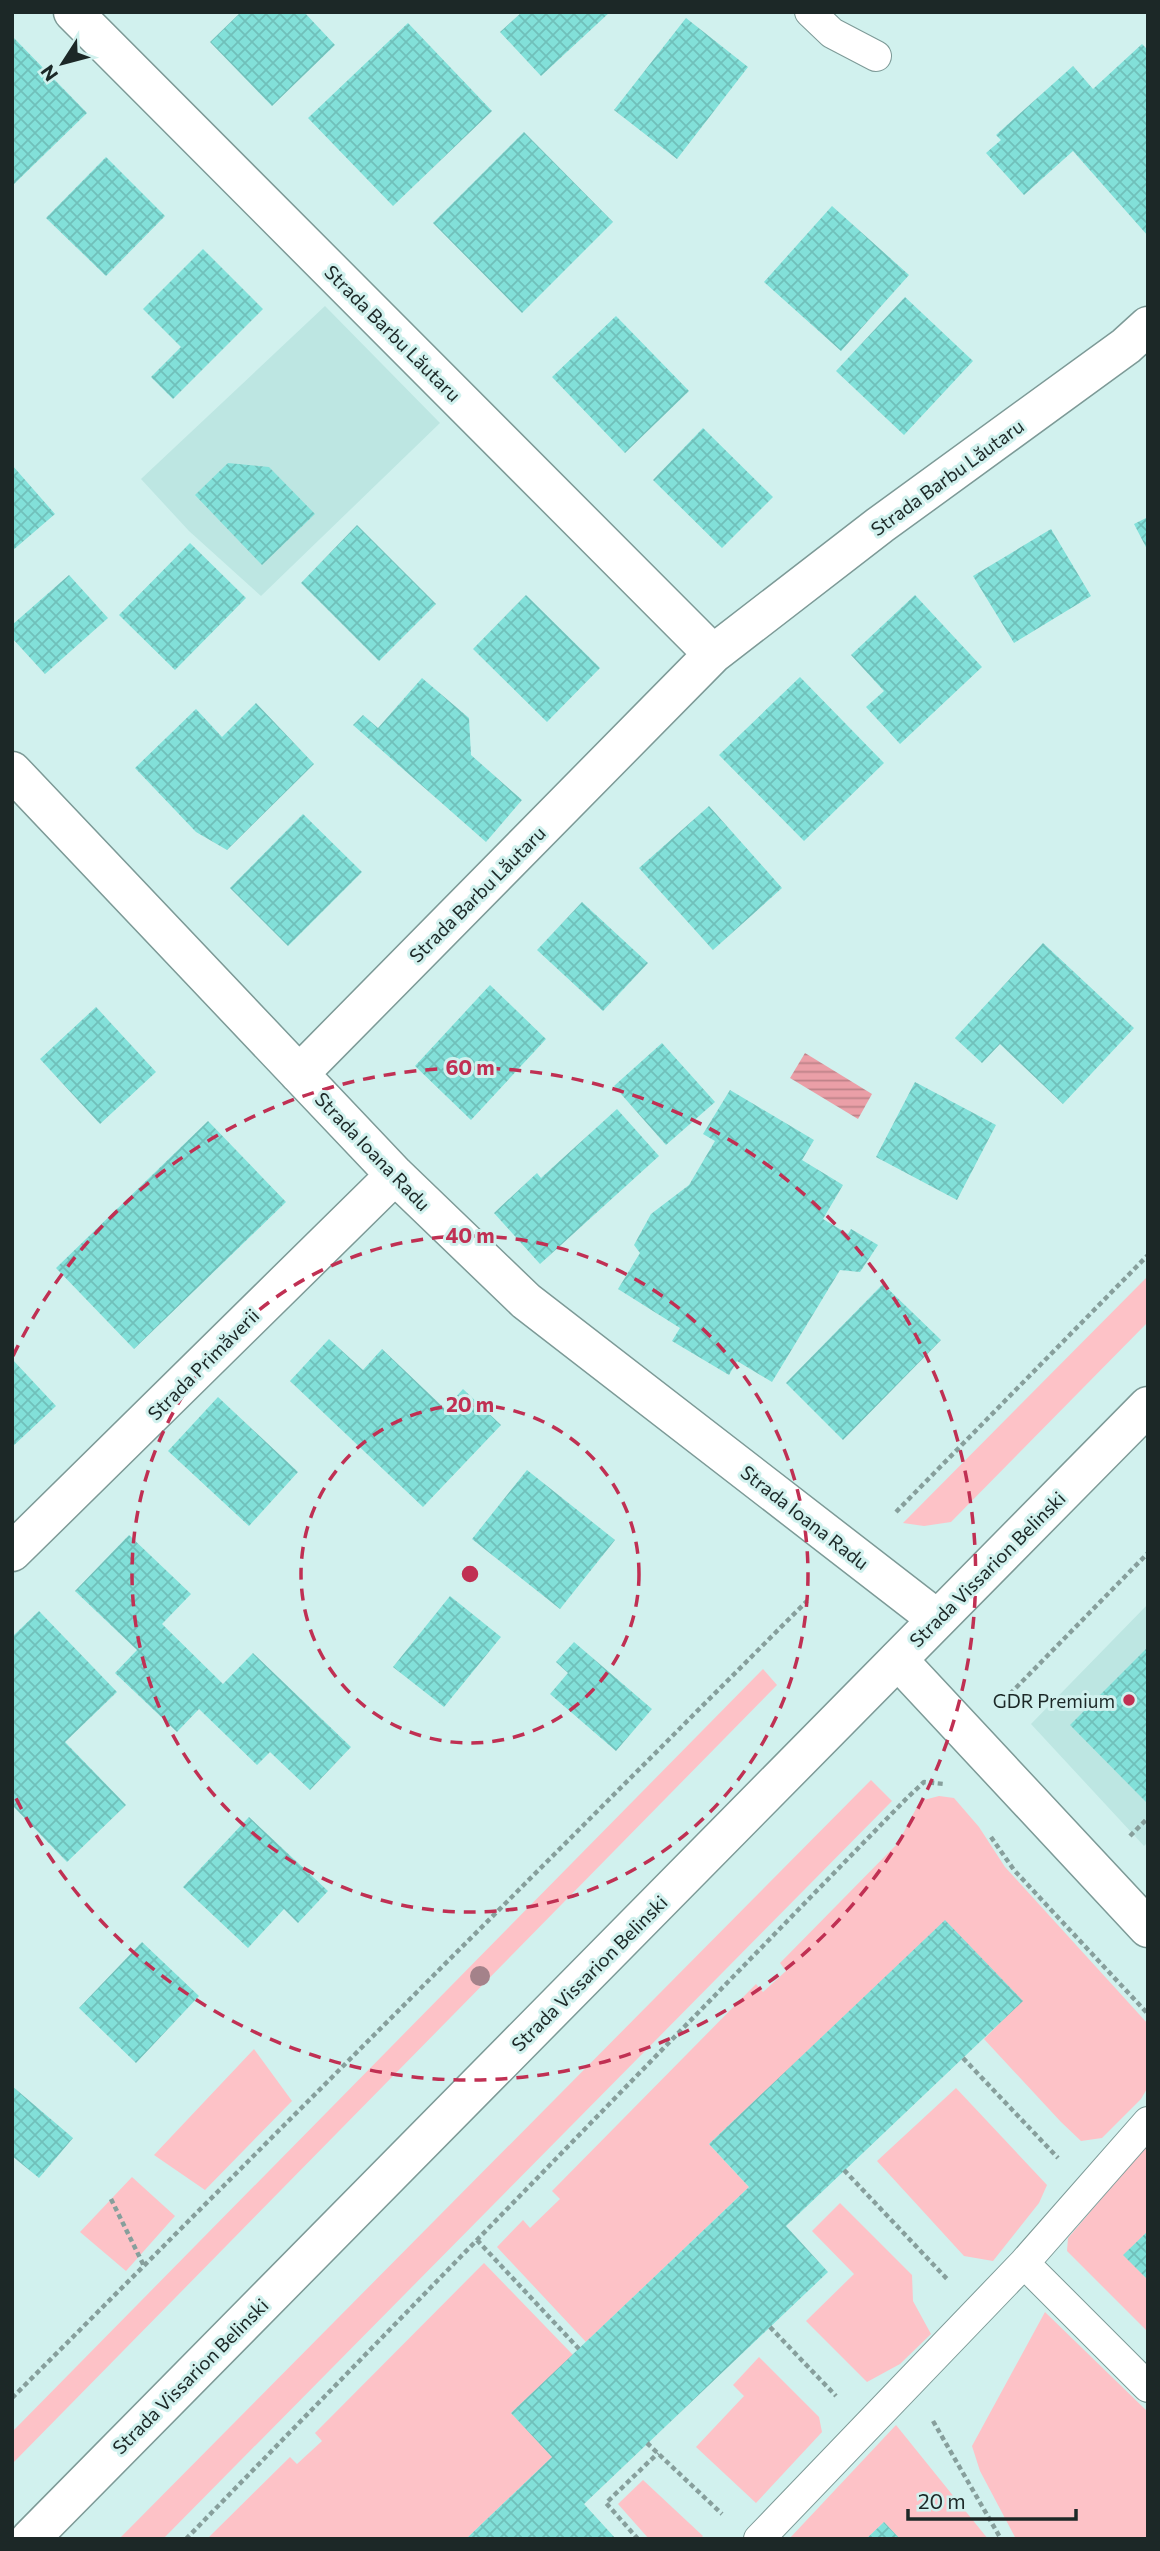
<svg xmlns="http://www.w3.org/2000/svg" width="1160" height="2551" viewBox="0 0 1160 2551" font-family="Commissioner,sans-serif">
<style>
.built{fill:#bde6e2}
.green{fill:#fdc2c7}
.water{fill:url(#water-rules)}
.building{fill:url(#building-cross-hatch)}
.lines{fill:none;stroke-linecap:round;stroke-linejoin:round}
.lane-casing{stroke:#7d9a97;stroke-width:32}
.street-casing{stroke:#7d9a97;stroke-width:41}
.secondary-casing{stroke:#7d9a97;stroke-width:41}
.path{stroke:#879f9c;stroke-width:4.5;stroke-dasharray:5 3.5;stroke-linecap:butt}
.lane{stroke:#fff;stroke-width:30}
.street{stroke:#fff;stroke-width:38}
.secondary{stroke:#fff;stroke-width:38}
.tree{fill:#a4828a}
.ring{fill:none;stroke:#c03053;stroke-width:3.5;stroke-dasharray:12 9}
.poi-dot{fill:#c03053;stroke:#d1f1ee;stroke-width:2.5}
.labels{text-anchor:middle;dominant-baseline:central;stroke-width:6;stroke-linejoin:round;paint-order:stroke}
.street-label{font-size:19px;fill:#1c2827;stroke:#d1f1ee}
.poi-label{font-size:19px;fill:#1c2827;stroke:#d1f1ee;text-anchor:end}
.centre{fill:#c03053;stroke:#d1f1ee;stroke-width:3.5}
.ring-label{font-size:21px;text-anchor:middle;font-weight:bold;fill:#c03053;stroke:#d1f1ee;stroke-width:6;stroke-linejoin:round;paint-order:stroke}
</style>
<defs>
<pattern id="water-rules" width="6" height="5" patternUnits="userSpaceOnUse" patternTransform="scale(1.75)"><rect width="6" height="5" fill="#ea9fa7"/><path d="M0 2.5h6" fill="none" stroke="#bd8288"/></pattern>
<pattern id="building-cross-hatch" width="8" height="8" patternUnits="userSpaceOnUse" patternTransform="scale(1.75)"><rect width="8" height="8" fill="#82e0d9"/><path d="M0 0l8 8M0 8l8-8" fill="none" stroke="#70c0ba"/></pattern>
</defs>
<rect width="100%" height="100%" fill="#d1f1ee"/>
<!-- built -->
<path class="built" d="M325,306L440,423L261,596L189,531L141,479Z
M1148,1604V1842L1144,1846L1031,1724Z"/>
<!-- green -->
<path class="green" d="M1148,1276V1322L951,1522L924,1526L903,1523Z
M763,1669L777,1685L12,2464V2432Z
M871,1780L892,1801L163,2539H119Z
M939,1796L954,1798L979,1827L1005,1867L1148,2024V2087L1141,2099L1102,2138L1081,2141L1061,2122L984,2039L1022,2001L945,1921L709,2144L749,2187L586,2342L497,2247L523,2220L530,2228L560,2199L552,2191L756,1984L763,1992L786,1971L780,1963L898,1843L920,1801Z
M254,2049L292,2101L205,2190L154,2155Z
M956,2088L1047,2185L1039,2203L993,2261L964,2256L877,2161Z
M1148,2144V2231L1124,2255L1148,2280V2332L1067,2251L1068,2238Z
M132,2177L175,2216L126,2271L80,2232Z
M840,2203L912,2275L913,2301L931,2334L900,2364L867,2382L806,2321L854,2274L812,2231Z
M484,2263L573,2355L511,2413L552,2457L466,2539H207L290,2457L297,2464L322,2441L315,2433Z
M1045,2312L1148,2412V2539H1016L980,2471L972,2446Z
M759,2357L819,2417L822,2432L756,2503L696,2447L744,2396L733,2385Z
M896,2425L988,2539H900L884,2522L866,2539H789Z
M643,2480L703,2536L700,2539H649L618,2504Z"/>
<!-- water -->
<path class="water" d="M805,1053L872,1094L858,1119L790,1078Z"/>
<!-- building -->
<path class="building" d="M241,12H304L335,45L272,106L210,42Z
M522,12H610L541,76L500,32Z
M686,18L748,67L677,159L614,110Z
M408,23L492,111L393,206L308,118Z
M12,36L87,113L12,186Z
M1142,44L1148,50V236L1073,151L1024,195L986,153L1001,140L996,135L1073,66L1093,89Z
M524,132L613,222L522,313L433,223Z
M106,157L165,216L106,276L46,218Z
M832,206L909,275L841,351L764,282Z
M203,249L263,309L173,399L151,377L181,347L143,309Z
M905,297L973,361L904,435L836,371Z
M616,316L689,391L625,453L552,377Z
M703,428L773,497L722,548L653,480Z
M228,463L269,467L315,514L262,565L195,495Z
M12,465L55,514L12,551Z
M1148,517V551L1134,524Z
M357,525L436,604L379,661L301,583Z
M1051,529L1091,596L1014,643L973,576Z
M190,543L246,598L175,670L119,615Z
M69,575L108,618L45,674L12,638V625Z
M526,595L600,668L547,722L473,649Z
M915,595L982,667L900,744L866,707L884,691L851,655Z
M800,677L884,763L804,841L719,755Z
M422,678L469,718L471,755L522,800L486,842L353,725L363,715L378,728Z
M256,703L314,764L227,850L196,832L135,768L196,709L222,737Z
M709,806L782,888L713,950L639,868Z
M303,814L362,872L288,946L230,888Z
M582,902L648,963L603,1011L537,950Z
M1043,943L1134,1028L1063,1104L1000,1044L982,1063L955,1038Z
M490,985L546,1039L471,1120L415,1066Z
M96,1007L156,1072L100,1124L40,1059Z
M662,1043L715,1102L666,1145L614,1086Z
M915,1082L996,1125L957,1200L876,1157Z
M730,1090L814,1140L802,1160L843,1185L823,1219L848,1234L851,1229L878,1245L860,1272L840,1270L772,1382L737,1361L729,1375L672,1341L680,1328L618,1289L640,1253L634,1245L651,1214L689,1185L715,1141L703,1134Z
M617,1109L659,1156L540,1264L494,1213L537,1173L541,1178Z
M208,1121L286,1202L134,1349L56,1268Z
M883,1284L941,1340L843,1440L786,1383Z
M329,1339L363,1370L382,1349L445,1409L463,1389L501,1425L423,1507L290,1381Z
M12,1359L56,1406L12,1447Z
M218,1397L298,1472L249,1526L168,1451Z
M527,1470L615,1540L560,1609L472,1539Z
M129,1535L191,1594L162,1624L223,1684L253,1653L351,1747L310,1790L270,1752L257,1765L199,1709L177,1732L115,1673L137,1650L75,1591Z
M450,1596L501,1637L444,1707L393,1667Z
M39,1611L117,1692L65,1742L126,1805L67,1862L12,1805V1637Z
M574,1642L652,1709L616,1751L550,1694L568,1673L556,1662Z
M1148,1647V1801L1146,1802L1070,1725Z
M249,1817L328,1891L298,1923L284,1909L248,1948L183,1887Z
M945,1920L1023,2001L786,2226L828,2272L584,2504L616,2539H466L552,2457L511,2413L749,2187L709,2144Z
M142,1942L199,1996L136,2063L79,2008Z
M12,2086L73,2138L39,2178L12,2156Z
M1148,2231V2280L1123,2255Z
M884,2522L900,2539H866Z"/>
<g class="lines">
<!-- lane casing -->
<g class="lane-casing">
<path id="lane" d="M810,12L832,33L876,56
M1024,2263L1148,2387
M759,2539L1024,2263L1148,2122"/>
</g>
<!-- street casing -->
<g class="street-casing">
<path id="street" d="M73,12L713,654
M12,771L395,1175L526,1301L937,1619
M299,1074L713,654L880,525L1126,346L1148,326
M12,1552L395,1175
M898,1660L1148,1928"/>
</g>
<!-- secondary casing -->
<g class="secondary-casing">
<path id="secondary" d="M30,2539L1148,1406"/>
</g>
<!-- path -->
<path class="path" d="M896,1512L1148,1255
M1004,1700L1148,1553
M1130,1836L1148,1818
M991,1837L1014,1870L1148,2014
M963,2058L1058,2158
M844,2170L947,2279
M111,2199L144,2266
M477,2240L579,2349
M770,2327L836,2396
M12,2398L807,1601
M933,2421L1001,2539
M647,2443L722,2514
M186,2539L907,1798L924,1782L944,1784
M638,2539L606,2503L658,2453"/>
<!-- lane -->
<use href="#lane" class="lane"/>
<!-- street -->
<use href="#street" class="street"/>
<!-- secondary -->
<use href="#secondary" class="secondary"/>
</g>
<!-- trees -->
<circle class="tree" cx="480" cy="1976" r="10"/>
<!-- distance rings -->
<g class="ring">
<circle cx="470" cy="1574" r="169"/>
<circle cx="470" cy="1574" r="338"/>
<path d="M13 1356A506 506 0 1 1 13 1792"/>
</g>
<!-- markers -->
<circle class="poi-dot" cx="1129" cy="1700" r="7"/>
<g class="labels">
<!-- street labels -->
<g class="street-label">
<text transform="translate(393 333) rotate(45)">Strada Barbu Lăutaru</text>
<text transform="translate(947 477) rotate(-36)">Strada Barbu Lăutaru</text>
<text transform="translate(477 894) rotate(-45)">Strada Barbu Lăutaru</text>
<text transform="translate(373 1151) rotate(46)">Strada Ioana Radu</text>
<text transform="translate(203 1364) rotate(-45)">Strada Primăverii</text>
<text transform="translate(805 1517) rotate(38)">Strada Ioana Radu</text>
<text transform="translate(987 1569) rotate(-45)">Strada Vissarion Belinski</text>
<text transform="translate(589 1973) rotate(-45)">Strada Vissarion Belinski</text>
<text transform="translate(190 2376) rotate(-45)">Strada Vissarion Belinski</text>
</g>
<!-- poi labels -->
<g class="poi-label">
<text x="1115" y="1700">GDR Premium</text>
</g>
</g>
<circle cx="470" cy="1574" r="10" class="centre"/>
<g class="ring-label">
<text x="470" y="1075">60 m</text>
<text x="470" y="1243">40 m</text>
<text x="470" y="1412">20 m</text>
</g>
<!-- border -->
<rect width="1160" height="2551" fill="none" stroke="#1c2827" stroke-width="28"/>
<!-- north arrow -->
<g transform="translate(63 63) rotate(234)" stroke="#d1f1ee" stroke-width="5" paint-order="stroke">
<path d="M0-5L12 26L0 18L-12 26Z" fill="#1c2827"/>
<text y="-10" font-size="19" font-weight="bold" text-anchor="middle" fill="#1c2827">N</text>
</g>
<!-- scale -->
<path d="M908 2509v10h168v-10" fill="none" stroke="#1c2827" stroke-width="3.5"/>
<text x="918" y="2509" font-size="21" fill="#1c2827" stroke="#d1f1ee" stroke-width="5" paint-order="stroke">20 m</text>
</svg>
